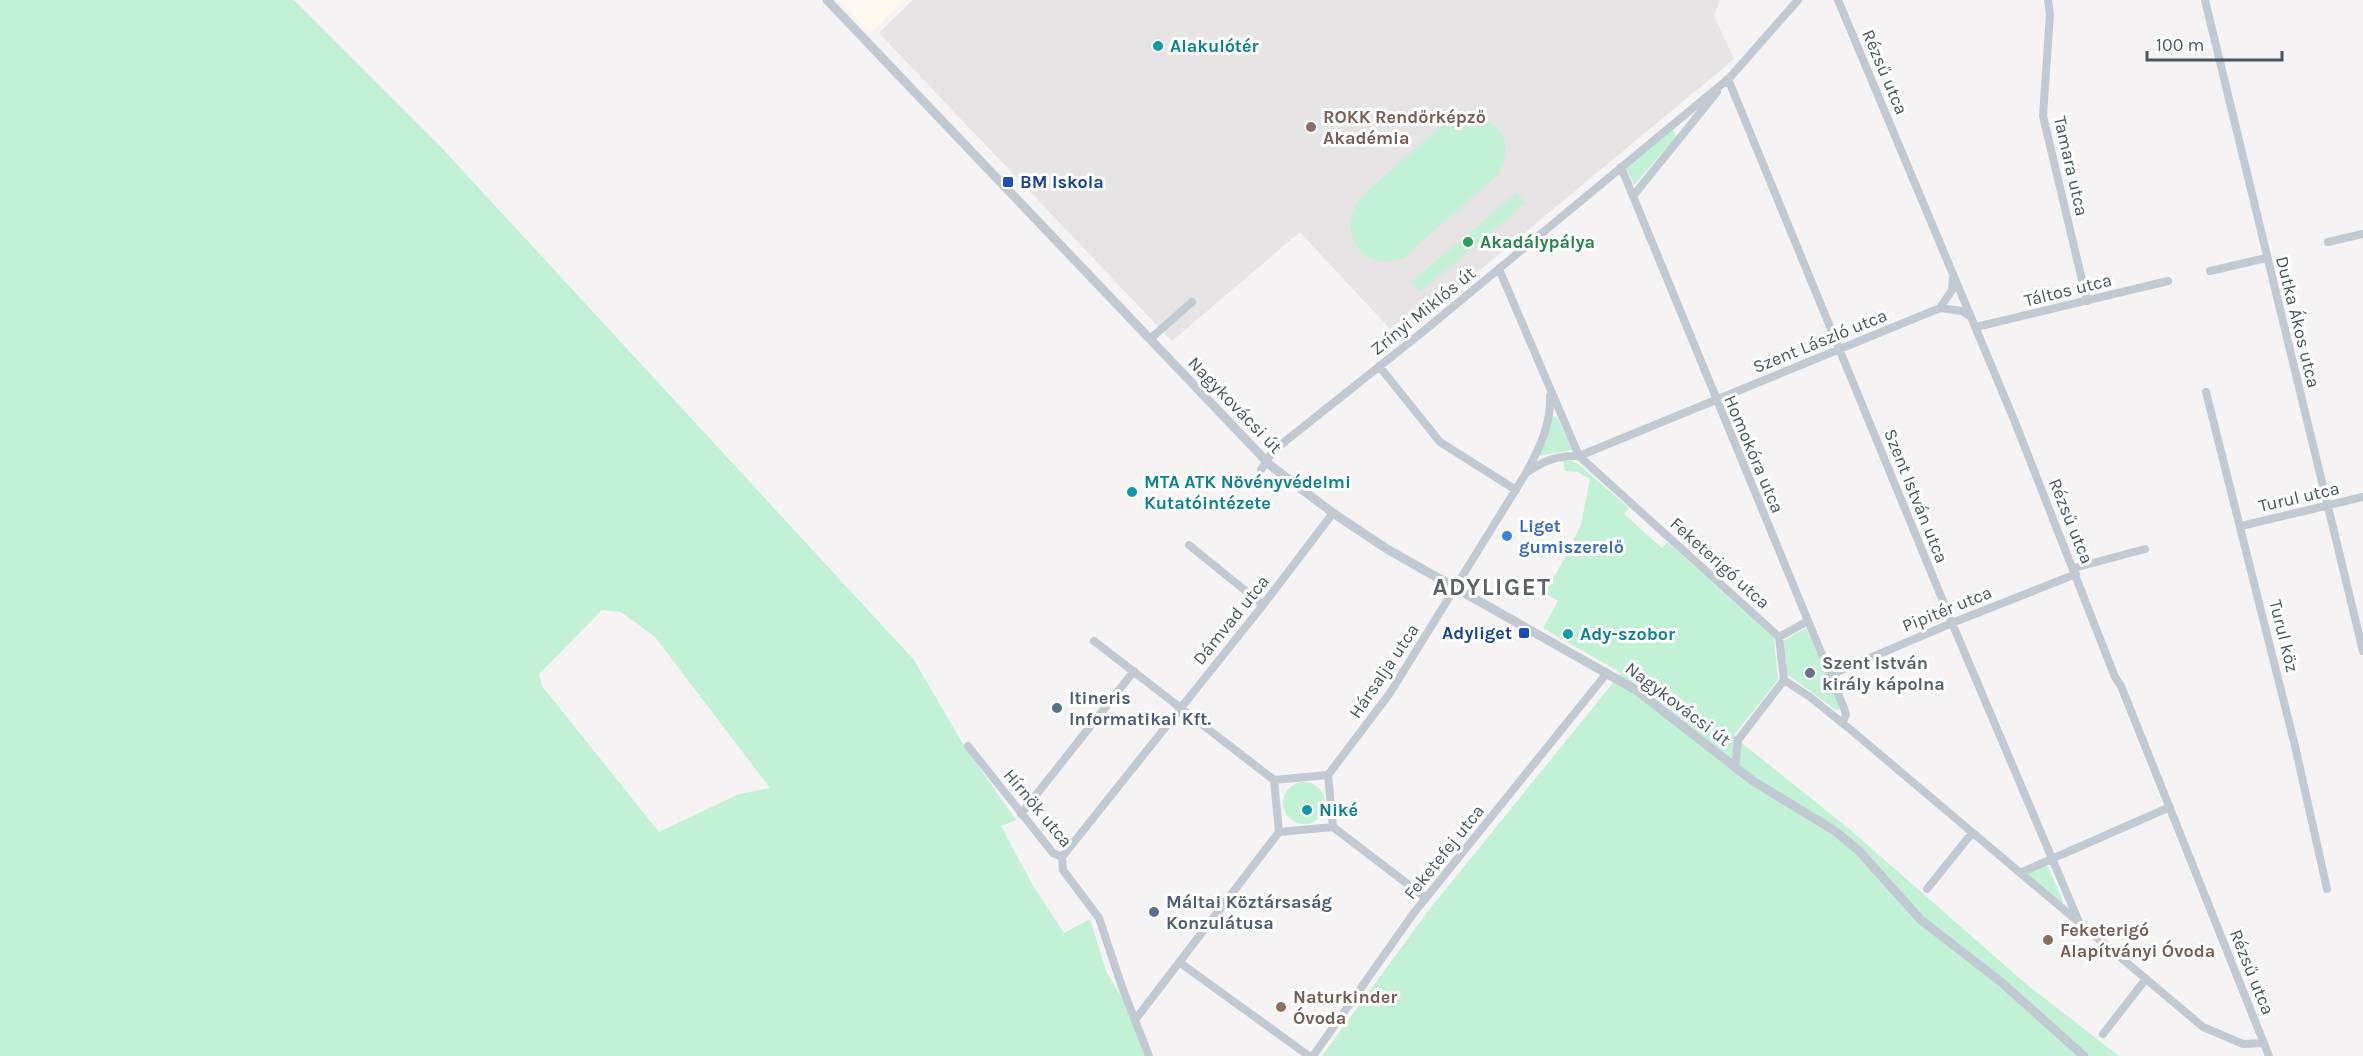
<svg xmlns="http://www.w3.org/2000/svg" width="2363" height="1056" viewBox="0 0 2363 1056" font-family="Karla,sans-serif">
<style>
.commercial{fill:#fdf9ef}
.education{fill:#e6e4e5}
.green{fill:#c3f1d5;fill-rule:evenodd}
.lines{fill:none;stroke-linecap:round;stroke-linejoin:round}
.minor{stroke:#c1cad2;stroke-width:8}
.tertiary{stroke:#c1cad2;stroke-width:9}
.culture-dot{fill:#0f9aa8;stroke:#fff;stroke-width:2}
.education-dot{fill:#8d6e63;stroke:#fff;stroke-width:2}
.transit-dot{fill:#1a4fb4;stroke:#fff;stroke-width:2}
.leisure-dot{fill:#2e9e5b;stroke:#fff;stroke-width:2}
.shop-dot{fill:#3f7fe0;stroke:#fff;stroke-width:2}
.worship-dot{fill:#6b7280;stroke:#fff;stroke-width:2}
.service-dot{fill:#5c6f8a;stroke:#fff;stroke-width:2}
.labels{text-anchor:middle;dominant-baseline:central;stroke-width:6;stroke-linejoin:round;paint-order:stroke}
.culture-label{font-size:18px;font-weight:bold;fill:#0d838f;stroke:#fff;text-anchor:start}
.street-label{font-size:18px;fill:#4a5661;stroke:#fff}
.education-label{font-size:18px;font-weight:bold;fill:#785e54;stroke:#fff;text-anchor:start}
.transit-label{font-size:18px;font-weight:bold;fill:#164399;stroke:#fff;text-anchor:start}
.leisure-label{font-size:18px;font-weight:bold;fill:#27864d;stroke:#fff;text-anchor:start}
.shop-label{font-size:18px;font-weight:bold;fill:#366cbe;stroke:#fff;text-anchor:start}
.worship-label{font-size:18px;font-weight:bold;fill:#5b616d;stroke:#fff;text-anchor:start}
.service-label{font-size:18px;font-weight:bold;fill:#4e5e75;stroke:#fff;text-anchor:start}
.district-label{font-size:24px;font-weight:bold;letter-spacing:1.5px;fill:#5f6368;stroke:#fff}
</style>
<rect width="100%" height="100%" fill="#f5f3f3"/>
<!-- commercial -->
<path class="commercial" d="M839,0H906L870,33Z"/>
<!-- education -->
<path class="education" d="M913,0H1720L1714,16L1734,59L1416,323L1408,314L1390,329L1300,232L1172,341L879,33Z"/>
<!-- green -->
<path class="green" d="M0,0H294L440,146L914,660L963,744L1016,820L1001,826L1032,884L1064,933L1090,919L1106,971L1135,1020L1149,1056H0ZM602,610L621,612L655,637L770,788L739,794L659,832L542,686L539,674Z
M1469,114C1502,119 1516,148 1496,176L1404,257C1360,274 1336,233 1361,197L1448,120Z
M1673,128L1676,137L1634,185L1626,167Z
M1517,193L1525,203L1420,292L1411,282Z
M1553,416L1557,417L1572,450L1539,456Z
M1563,461H1571L1578,464L1629,508L1624,514L1662,548L1667,542L1774,638L1778,680L1734,735L1738,740L1847,827L2026,984L2119,1056H1322L1428,911L1621,673L1543,628L1558,601L1545,593L1570,548L1581,524L1590,479L1578,472L1565,471Z
M1806,628L1840,707L1839,710H1836L1787,674L1783,641Z
M1283 803a21 21 0 1 1 42 0a21 21 0 1 1-42 0Z
M2047,865L2064,903H2061L2027,874Z"/>
<g class="lines">
<!-- minor -->
<path class="minor" d="M1838,0L2015,422L2115,677L2121,686L2269,1056
M2048,0L2050,14L2043,116L2087,301
M2205,0L2363,651
M1728,79L1952,623L2079,922
M1725,83L1798,0
M1621,167L1844,708L1846,715L1842,723
M1633,196L1717,92
M2328,242L2363,234
M1499,269L1579,456L1779,637L1784,680L1810,697L1851,730L2203,1027L2243,1044L2264,1043
M2210,271L2266,258
M1940,308L1962,311L1970,316
M1976,327L2168,281
M1150,339L1192,302
M1379,366L1440,442L1516,490
M2206,392L2295,746L2327,889
M1261,470L1273,451L1425,330L1728,79
M1527,471C1540,447 1551,424 1550,396
M2241,526L2363,497
M1189,545L1263,605
M2074,568L2145,549
M1779,637L1808,621
M1094,641L1274,780
M1830,675L1952,623L2076,574
M968,746L1053,853L1062,857L1063,870L1099,918L1122,987L1149,1056
M1735,768L1738,740L1784,680
M1328,775L1390,693L1526,473C1543,461 1557,455 1579,456L1940,308L1952,290L1953,277
M1274,780L1328,775
M1274,780L1279,832
M1021,814L1134,671
M1333,827L1426,898
M1279,832L1333,827L1328,775
M1062,857L1263,605L1333,513
M2020,873L2170,807
M1927,889L1972,833
M1179,962L1309,1056
M1135,1020L1279,832
M2103,1034L2145,980
M1313,1056L1413,914L1607,673"/>
<!-- tertiary -->
<path class="tertiary" d="M827,0L1270,465L1333,513L1387,549L1636,690L1753,781L1835,831L1859,851L1921,920L2001,982L2084,1056"/>
</g>
<!-- markers -->
<g class="culture-dot">
<circle cx="1158" cy="46" r="6"/>
<circle cx="1132" cy="492" r="6"/>
<circle cx="1568" cy="634" r="6"/>
<circle cx="1307" cy="810" r="6"/>
</g>
<g class="education-dot">
<circle cx="1311" cy="127" r="6"/>
<circle cx="2048" cy="940" r="6"/>
<circle cx="1281" cy="1007" r="6"/>
</g>
<g class="transit-dot">
<rect x="1002" y="176" width="12" height="12" rx="3"/>
<rect x="1518" y="627" width="12" height="12" rx="3"/>
</g>
<circle class="leisure-dot" cx="1468" cy="242" r="6"/>
<circle class="shop-dot" cx="1507" cy="536" r="6"/>
<circle class="worship-dot" cx="1810" cy="673" r="6"/>
<g class="service-dot">
<circle cx="1057" cy="708" r="6"/>
<circle cx="1154" cy="912" r="6"/>
</g>
<g class="labels">
<!-- culture labels -->
<g class="culture-label">
<text x="1170" y="46">Alakulótér</text>
<text x="1144" y="482">MTA ATK Növényvédelmi<tspan x="1144" dy="21">Kutatóintézete</tspan></text>
<text x="1580" y="634">Ady-szobor</text>
<text x="1319" y="810">Niké</text>
</g>
<!-- street labels -->
<g class="street-label">
<text transform="translate(1885 72) rotate(67)">Rézsű utca</text>
<text transform="translate(2071 166) rotate(77)">Tamara utca</text>
<text transform="translate(2068 290) rotate(-14)">Táltos utca</text>
<text transform="translate(1423 311) rotate(-39)">Zrínyi Miklós út</text>
<text transform="translate(2298 322) rotate(76)">Dutka Ákos utca</text>
<text transform="translate(1820 341) rotate(-22)">Szent László utca</text>
<text transform="translate(1235 405) rotate(46)">Nagykovácsi út</text>
<text transform="translate(1754 454) rotate(67)">Homokóra utca</text>
<text transform="translate(1916 496) rotate(68)">Szent István utca</text>
<text transform="translate(2299 497) rotate(-13)">Turul utca</text>
<text transform="translate(2071 521) rotate(68)">Rézsű utca</text>
<text transform="translate(1720 563) rotate(42)">Feketerigó utca</text>
<text transform="translate(1947 609) rotate(-22)">Pipitér utca</text>
<text transform="translate(1231 620) rotate(-51)">Dámvad utca</text>
<text transform="translate(2284 636) rotate(76)">Turul köz</text>
<text transform="translate(1384 671) rotate(-56)">Hársalja utca</text>
<text transform="translate(1678 704) rotate(37)">Nagykovácsi út</text>
<text transform="translate(1038 808) rotate(50)">Hírnök utca</text>
<text transform="translate(1444 852) rotate(-51)">Feketefej utca</text>
<text transform="translate(2252 972) rotate(68)">Rézsű utca</text>
</g>
<!-- education labels -->
<g class="education-label">
<text x="1323" y="117">ROKK Rendőrképző<tspan x="1323" dy="21">Akadémia</tspan></text>
<text x="2060" y="930">Feketerigó<tspan x="2060" dy="21">Alapítványi Óvoda</tspan></text>
<text x="1293" y="997">Naturkinder<tspan x="1293" dy="21">Óvoda</tspan></text>
</g>
<!-- transit labels -->
<g class="transit-label">
<text x="1020" y="182">BM Iskola</text>
<text x="1512" y="633" text-anchor="end">Adyliget</text>
</g>
<!-- leisure labels -->
<g class="leisure-label">
<text x="1480" y="242">Akadálypálya</text>
</g>
<!-- shop labels -->
<g class="shop-label">
<text x="1519" y="526">Liget<tspan x="1519" dy="21">gumiszerelő</tspan></text>
</g>
<!-- worship labels -->
<g class="worship-label">
<text x="1822" y="663">Szent István<tspan x="1822" dy="21">király kápolna</tspan></text>
</g>
<!-- service labels -->
<g class="service-label">
<text x="1069" y="698">Itineris<tspan x="1069" dy="21">Informatikai Kft.</tspan></text>
<text x="1166" y="902">Máltai Köztársaság<tspan x="1166" dy="21">Konzulátusa</tspan></text>
</g>
<!-- district labels -->
<g class="district-label">
<text x="1492" y="587">ADYLIGET</text>
</g>
</g>
<!-- scale -->
<path d="M2147 51v9h135v-9" fill="none" stroke="#4a5661" stroke-width="3"/>
<text x="2156" y="51" font-size="18" fill="#4a5661" stroke="#ffffff" stroke-width="4.5" paint-order="stroke">100 m</text>
</svg>
